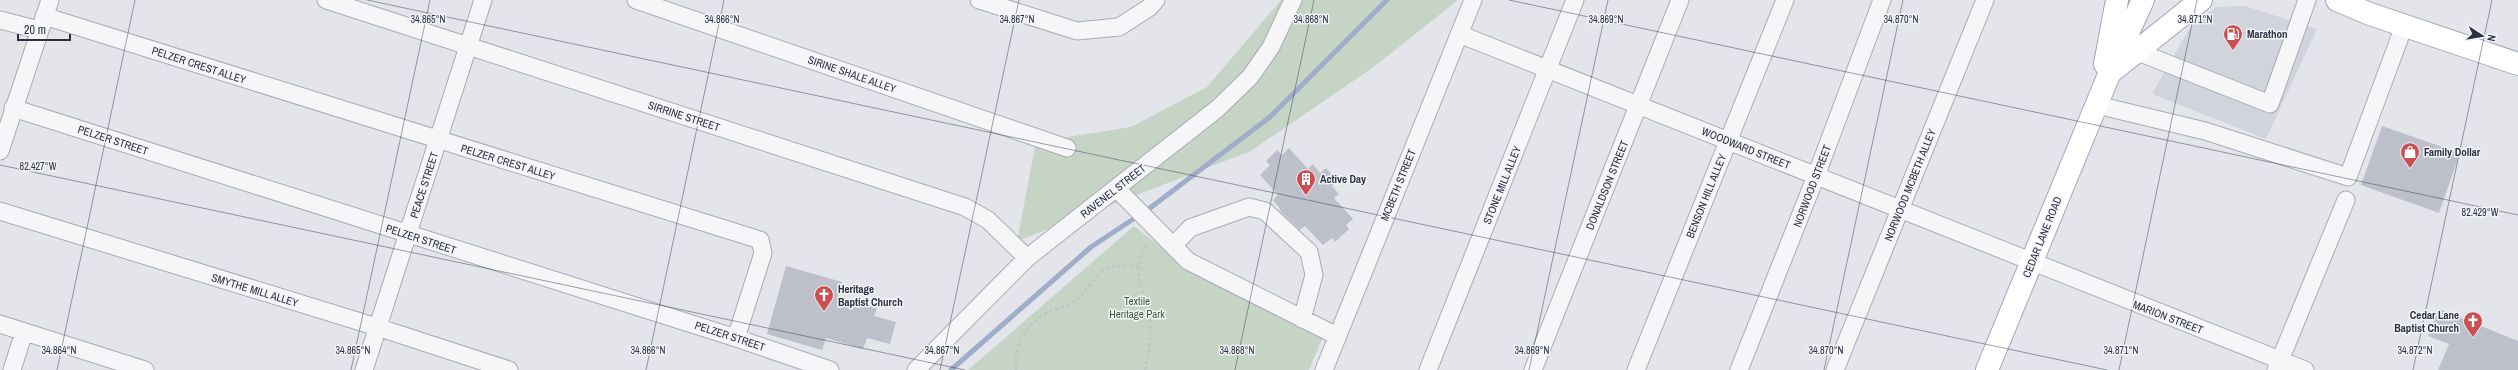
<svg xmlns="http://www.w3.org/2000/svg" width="2518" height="370" viewBox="0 0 2518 370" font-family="'Archivo Narrow',sans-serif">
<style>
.built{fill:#d1d4dc}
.green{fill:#c6d4c5}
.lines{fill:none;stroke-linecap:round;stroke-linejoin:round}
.stream{stroke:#a0adc9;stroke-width:5}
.building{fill:#bdc0ca}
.minor-casing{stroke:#a8abb5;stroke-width:19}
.major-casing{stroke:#a3a7b6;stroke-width:24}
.path{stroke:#c1c3c9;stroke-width:2.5;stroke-dasharray:3 3;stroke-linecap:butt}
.minor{stroke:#f6f6f9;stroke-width:17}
.major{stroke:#fff;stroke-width:22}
.ticks{fill:none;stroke:#2c3042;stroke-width:1;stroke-opacity:0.45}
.labels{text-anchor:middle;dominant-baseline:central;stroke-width:3;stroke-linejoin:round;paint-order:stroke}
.poi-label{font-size:11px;font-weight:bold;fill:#2c3042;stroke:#f3f4f8;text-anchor:start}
.street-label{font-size:11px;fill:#2c3042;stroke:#f3f4f8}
.park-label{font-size:11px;fill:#3b5d39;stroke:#f3f4f8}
.ticks-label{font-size:10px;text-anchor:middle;fill:#2c3042;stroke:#f3f4f8;stroke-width:3;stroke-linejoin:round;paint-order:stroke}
</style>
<rect width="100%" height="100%" fill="#e3e5eb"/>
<!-- built -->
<path class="built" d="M2245,6L2317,29L2266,139L2152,94L2189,29L2216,7Z"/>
<!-- green -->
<path class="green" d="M1281,0H1458L1375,66L1251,151L1017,241L1036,142L1131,127L1207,87Z
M1134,226L1170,254L1234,294L1324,334L1309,370H968Z"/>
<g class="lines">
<!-- stream -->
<path class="stream" d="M951,370L1091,247L1150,208L1270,117L1387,0"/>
</g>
<!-- building -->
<path class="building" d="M2382,126L2460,153L2439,213L2361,185Z
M1289,148L1308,169L1313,164L1320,173L1326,168L1338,181L1332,186L1339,194L1334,198L1353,219L1346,225L1349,229L1335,242L1332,238L1323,245L1305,226L1300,230L1279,210L1280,209L1273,200L1278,195L1260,175L1270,165L1266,161L1277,150L1282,155Z
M786,266L842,282L838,297L877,308L874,316L896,322L890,344L867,338L863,349L826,338L822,350L767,334Z
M2439,309L2518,341V370H2438L2449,344L2428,336Z"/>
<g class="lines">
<!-- minor casing -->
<g class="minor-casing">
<path id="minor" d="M326,0L965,207L988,220L1027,258
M636,0L1067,148
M979,0L1077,31L1119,27L1150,7L1156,0
M44,16L760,240L763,253L736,338
M0,20L39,30
M1459,34L2305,370
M2138,52L2270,104L2307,0
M2097,105L2205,131L2348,177L2404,26
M13,108L736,338L830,370
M0,151L50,0
M1116,188L1188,261L1337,336
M0,211L377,327L509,370
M1173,246L1190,228L1249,207L1265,211L1309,252L1314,275L1302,319
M0,324L145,370
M12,370L24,332
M364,370L483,0
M916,370L1027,258L1217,109L1250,77L1271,47L1293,0
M1324,370L1473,0
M1428,370L1575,0
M1533,370L1680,0
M1636,370L1785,0
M1739,370L1816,176L1882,0
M1835,370L1985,0
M2276,370L2346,200"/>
</g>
<!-- major casing -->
<g class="major-casing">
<path id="major" d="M2337,0L2370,14L2518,64
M2105,64L2117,0
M2111,72L2201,0
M1987,370L2110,72L2143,0"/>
</g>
<!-- path -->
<path class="path" d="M1016,370C1013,345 1026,325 1048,312C1057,307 1068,306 1076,300C1086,292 1093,278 1103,271C1113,264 1129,266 1140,266
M1145,370C1148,354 1152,337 1150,321C1146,292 1129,274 1147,244"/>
<!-- minor -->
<use href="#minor" class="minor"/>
<!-- major -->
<use href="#major" class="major"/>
</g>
<!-- ticks -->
<path class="ticks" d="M367,0L2107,370M1509,0L2518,215M0,165L965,370M57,370L135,0M351,370L430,0M646,370L724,0M940,370L1019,0M1235,370L1314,0M1529,370L1608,0M1824,370L1903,0M2119,370L2197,0M2413,370L2492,0"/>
<!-- icons -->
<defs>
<g id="fuel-pin" transform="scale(1)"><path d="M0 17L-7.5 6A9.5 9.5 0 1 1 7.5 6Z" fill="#c9504f" stroke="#f3f4f8"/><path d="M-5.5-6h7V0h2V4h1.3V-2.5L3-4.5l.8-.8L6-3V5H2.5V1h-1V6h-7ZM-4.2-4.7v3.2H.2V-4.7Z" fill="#fff"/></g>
<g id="shop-pin" transform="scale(1)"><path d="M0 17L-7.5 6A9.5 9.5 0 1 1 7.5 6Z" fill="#c9504f" stroke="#f3f4f8"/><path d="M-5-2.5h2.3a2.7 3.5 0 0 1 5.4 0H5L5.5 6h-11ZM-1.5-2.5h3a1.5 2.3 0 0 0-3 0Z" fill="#fff"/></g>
<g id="building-pin" transform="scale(1)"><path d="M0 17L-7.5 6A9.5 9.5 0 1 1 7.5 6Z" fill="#c9504f" stroke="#f3f4f8"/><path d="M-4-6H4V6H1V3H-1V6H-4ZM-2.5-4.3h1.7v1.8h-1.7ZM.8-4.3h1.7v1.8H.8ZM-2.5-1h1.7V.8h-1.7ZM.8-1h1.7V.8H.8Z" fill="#fff"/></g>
<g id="church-pin" transform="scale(1)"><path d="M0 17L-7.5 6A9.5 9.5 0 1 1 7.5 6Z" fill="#c9504f" stroke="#f3f4f8"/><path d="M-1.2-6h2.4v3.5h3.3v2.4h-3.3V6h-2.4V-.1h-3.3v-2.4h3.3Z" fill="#fff"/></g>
</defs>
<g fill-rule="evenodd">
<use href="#fuel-pin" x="2233" y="34"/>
<use href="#shop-pin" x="2410" y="152"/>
<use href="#building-pin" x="1306" y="179"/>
<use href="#church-pin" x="824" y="295"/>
<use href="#church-pin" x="2473" y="321"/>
</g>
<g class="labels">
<!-- poi labels -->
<g class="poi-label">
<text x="2247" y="34">Marathon</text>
<text x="2424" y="152">Family Dollar</text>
<text x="1320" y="179">Active Day</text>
<text x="838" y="289">Heritage<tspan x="838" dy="13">Baptist Church</tspan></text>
<text x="2459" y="315" text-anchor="end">Cedar Lane<tspan x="2459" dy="13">Baptist Church</tspan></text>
</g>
<!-- street labels -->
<g class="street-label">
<text transform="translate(199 65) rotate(18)">PELZER CREST ALLEY</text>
<text transform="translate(852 74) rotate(19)">SIRINE SHALE ALLEY</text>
<text transform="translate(684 116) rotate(18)">SIRRINE STREET</text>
<text transform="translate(113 140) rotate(18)">PELZER STREET</text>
<text transform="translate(1746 148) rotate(22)">WOODWARD STREET</text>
<text transform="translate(508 162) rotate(17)">PELZER CREST ALLEY</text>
<text transform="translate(424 185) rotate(-72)">PEACE STREET</text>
<text transform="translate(1398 185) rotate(-68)">MCBETH STREET</text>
<text transform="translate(1502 185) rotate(-68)">STONE MILL ALLEY</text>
<text transform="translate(1607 185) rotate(-68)">DONALDSON STREET</text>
<text transform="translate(1910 185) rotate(-68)">NORWOOD MCBETH ALLEY</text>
<text transform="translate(1812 186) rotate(-69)">NORWOOD STREET</text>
<text transform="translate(1113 191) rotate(-38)">RAVENEL STREET</text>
<text transform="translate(1706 196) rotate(-68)">BENSON HILL ALLEY</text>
<text transform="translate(2042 237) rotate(-68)">CEDAR LANE ROAD</text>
<text transform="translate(421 239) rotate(18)">PELZER STREET</text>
<text transform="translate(255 290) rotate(17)">SMYTHE MILL ALLEY</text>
<text transform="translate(2168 317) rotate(21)">MARION STREET</text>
<text transform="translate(730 336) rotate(18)">PELZER STREET</text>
</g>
<!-- park labels -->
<g class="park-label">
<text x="1137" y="301">Textile<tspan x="1137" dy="13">Heritage Park</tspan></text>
</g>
</g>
<g class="ticks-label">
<text x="2195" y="23">34.871°N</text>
<text x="428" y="23">34.865°N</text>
<text x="722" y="23">34.866°N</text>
<text x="1017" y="23">34.867°N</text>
<text x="1311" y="23">34.868°N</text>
<text x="1606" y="23">34.869°N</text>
<text x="1901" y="23">34.870°N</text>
<text x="38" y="170">82.427°W</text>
<text x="2480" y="216">82.429°W</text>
<text x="59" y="354">34.864°N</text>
<text x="353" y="354">34.865°N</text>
<text x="648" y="354">34.866°N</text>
<text x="942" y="354">34.867°N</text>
<text x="1237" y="354">34.868°N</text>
<text x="1532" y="354">34.869°N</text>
<text x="1826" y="354">34.870°N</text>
<text x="2121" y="354">34.871°N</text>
<text x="2415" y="354">34.872°N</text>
</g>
<!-- north arrow -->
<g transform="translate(2482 36) rotate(102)" stroke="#f3f4f8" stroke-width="3" paint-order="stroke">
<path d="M0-3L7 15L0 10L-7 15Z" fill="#2c3042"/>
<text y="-6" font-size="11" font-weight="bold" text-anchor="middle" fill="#2c3042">N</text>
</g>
<!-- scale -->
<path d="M18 34v6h52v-6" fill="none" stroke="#2c3042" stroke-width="2"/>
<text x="24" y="34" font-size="12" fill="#2c3042" stroke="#f3f4f8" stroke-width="3" paint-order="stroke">20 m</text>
</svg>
